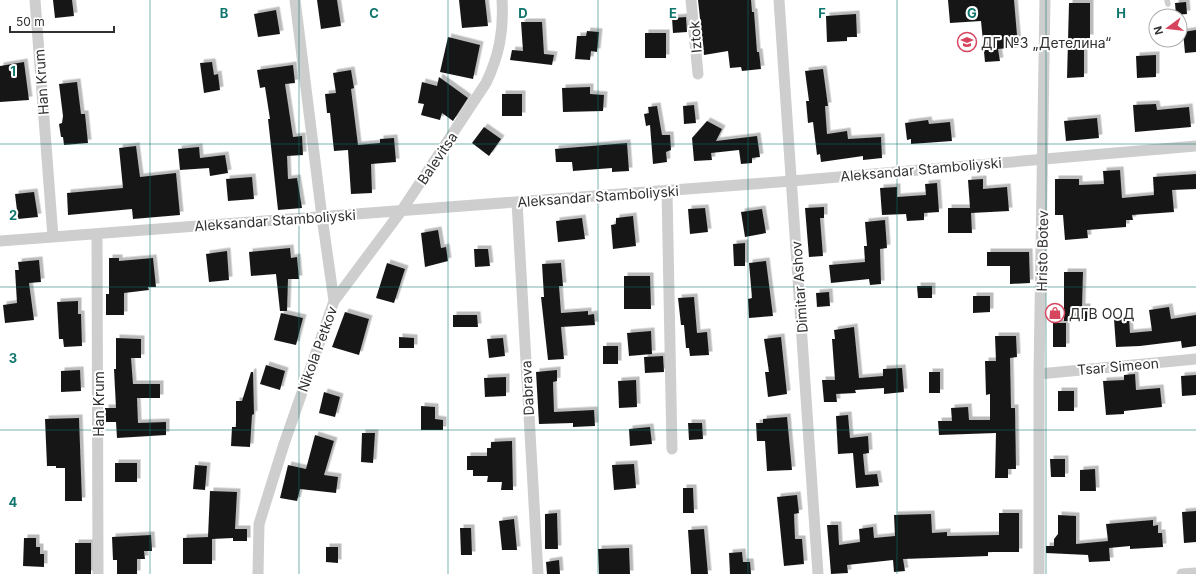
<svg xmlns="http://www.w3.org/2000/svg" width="1196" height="574" viewBox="0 0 1196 574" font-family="Inter,sans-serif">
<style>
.building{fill:#181818;filter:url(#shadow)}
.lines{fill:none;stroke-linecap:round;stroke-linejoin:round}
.service{stroke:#cecece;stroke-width:5.5}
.minor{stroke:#cecece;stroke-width:11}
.grid{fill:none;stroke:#0f766e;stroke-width:1;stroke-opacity:0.55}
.labels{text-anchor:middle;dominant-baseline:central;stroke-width:4;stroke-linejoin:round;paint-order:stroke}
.street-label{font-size:14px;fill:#313131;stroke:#fff}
.poi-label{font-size:14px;fill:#313131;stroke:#fff;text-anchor:start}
.grid-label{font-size:13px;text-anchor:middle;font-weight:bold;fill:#0f766e;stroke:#fff;stroke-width:4;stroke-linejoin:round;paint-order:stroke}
</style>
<defs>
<filter id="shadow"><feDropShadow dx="3.5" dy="-3.5" stdDeviation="0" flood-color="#0004"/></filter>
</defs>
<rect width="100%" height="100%" fill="#fff"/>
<!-- building -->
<path class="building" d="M53,0H72L74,16L55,18Z
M317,0H337L341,26L321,29Z
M459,0H485L488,26L462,28Z
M698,0H751L752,12H754L757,52H759L761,69L742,71L741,67L730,68L728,51L704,55Z
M948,0H1014L1018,47L998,49L1000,61L985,62L981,21L950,23Z
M1186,2L1187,14L1176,15L1175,3Z
M1069,3H1090V38H1084V77L1067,78Z
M276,10L280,34L258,37L254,14Z
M856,14L857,37H847V41L827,42L826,16Z
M686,17L687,32L673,33L672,18Z
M521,22H542L544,54L554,55L552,65L510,60L512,50L523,51Z
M1196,30V52L1185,53L1183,32Z
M587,31L599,32L597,52L591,51L590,60L575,59L577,36H586Z
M645,33H666V58H645Z
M448,37L480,45L473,79L440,72Z
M1156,55V77L1137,78L1136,56Z
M24,62L29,100L0,102V66Z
M212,62L214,75L218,74L220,90L204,93L200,63Z
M293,65L295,83L285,84L293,137L302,136L303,155L287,156L288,179L297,178L302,208L278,210L268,119H270L265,87L260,88L257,70Z
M823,69L828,106H825L827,134L847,131L848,139L881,137L882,158L863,160V156L821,162L820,154L817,155L813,122L808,123L806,101H809L805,71Z
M351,70L354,88L351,89L358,145L380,143V139L394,138L396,162L371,164L372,193L351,194L348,150L334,151L330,113H327L325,94L336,93L333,73Z
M439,77L468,98L453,121L442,113L440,120L421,115L424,104L418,103L422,82L437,86Z
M77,82L81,114H85L88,143L64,145L63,137H61L59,124L62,123L63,116L59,84Z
M590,87V94L604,95L603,111L563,112L562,88Z
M502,94H522V116H502Z
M1156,104L1157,110L1189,107L1191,127L1135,132L1133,105Z
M694,105L696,123L684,124L683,106Z
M657,106L662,135H670L671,150L666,152L667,162L653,164L650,125L646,126L644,114L649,113L648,107Z
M1097,118L1099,138L1066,141L1064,121Z
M928,120L929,124L950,122L952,141L911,144V139L907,140L905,123Z
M707,121L722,129L716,141L757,136L760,157L752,158V163L741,164L739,150L711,153L712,160L694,161L692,138Z
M484,127L501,139L489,156L472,143Z
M627,143L629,171L612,172V168L573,171L572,162H556L555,149Z
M136,146L140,177L176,173L180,215L133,219L132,209L68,215L67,193L123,188L119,148Z
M199,147L200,158L225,155L228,173L210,176L209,168L180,170L178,149Z
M1120,170L1122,198L1154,195L1153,177L1196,174V189L1172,190L1174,212L1132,215L1133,220H1126V227L1087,230L1088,238L1065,240L1063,215H1055V179H1079V185L1104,184L1103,171Z
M252,177L254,199L228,201L226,179Z
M983,179V189L1007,187L1009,211L971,213L972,233H948V208H970L968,180Z
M937,183L939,212L924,213V220L907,221L906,214L882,215L880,188L897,187V197L926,195L925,184Z
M34,192L38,217L18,219L15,194Z
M824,207V218H820L823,256L809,257L805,208Z
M705,208L708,232L690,234L688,209Z
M762,209L766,233L745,237L741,212Z
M633,216L636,246L613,249L611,225L616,224V218Z
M582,218L585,239L558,242L556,221Z
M885,220L887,248L880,249L881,284L870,285L869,279L831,283L829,265L865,262L864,246H867L865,222Z
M438,230L441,248L446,247L448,261L425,267L421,233Z
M745,243V266H734L733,244Z
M290,248L291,258L297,257L299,279H288L287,311H280L276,274L251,276L249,252Z
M474,249H488L490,266L475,267Z
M227,251L229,280L209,282L206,254Z
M987,252H1029L1030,283L1010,284V266H987Z
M109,258H119V261L153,258L156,287H148L149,290L124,293V315H106V294H109Z
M39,260L41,282L29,283L34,320L5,323L3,305L17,303L15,270H19L18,262Z
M766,261L773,316L749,318L748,299L752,298L749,263Z
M387,263L405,269L394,303L376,298Z
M561,263L563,286H559L561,313L588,311V315L594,314L595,325L561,327L564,359L548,360L541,297H544L542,264Z
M1064,272H1083L1082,307H1087V321H1064Z
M624,276H650L651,309H624Z
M917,286H932V298H918Z
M829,292L830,306L817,307L816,293Z
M973,296H990V312L973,313Z
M694,297L697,333L707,332L709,355L690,356L689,348H686L684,325H681L678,298Z
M78,301V314H81L82,346L64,347L63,339H59L57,302Z
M1169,307L1171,319L1196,315V346L1182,348L1181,341L1140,346L1116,347L1114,319L1129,318L1130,333L1152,331L1149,310Z
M345,312L369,319L359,355L332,347Z
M281,313L303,318L296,345L274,340Z
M453,315H477L478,327H453Z
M1053,323H1066V347H1053Z
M854,327L859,378L883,376V369L902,368L904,392L884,394V388L855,390L856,393L836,394L837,402H824L822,380H835L832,339H835L834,330Z
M651,331L652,354L629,356L627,333Z
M995,336H1016L1017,357L1010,358L1011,408H1015L1016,469H1008V478H995L996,433L939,435L938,421H952L951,408L968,407L969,420H990V394L986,395L985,361H996Z
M399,337L414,338V348H399Z
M781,337L787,394L768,397L765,372H769L764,339Z
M116,338L141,339V358H131L133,384H160V398H137L138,423L166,422V435L117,438L116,422H106L105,408H116L114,369H116Z
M503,338L505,356L489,358L487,339Z
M603,346H618V364H603Z
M663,356L664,372L645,373L644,357Z
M266,365L285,371L280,390L260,384Z
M80,370L81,391L61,392V371Z
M557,370V381L553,382L554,412L594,410L595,426L573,427V423L539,424L536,372Z
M251,372H253L254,414L252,415L250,447L231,446L232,427H236V401H242Z
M929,372H940V393H929Z
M1135,374L1136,390L1160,388L1162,407L1124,411V414L1106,415L1103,381L1124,380V375Z
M1196,375V395L1182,396L1181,376Z
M506,377V396L485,397L484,378Z
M636,380L637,407L619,408L618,381Z
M1058,391H1074V411H1058Z
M324,392L340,397L335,417L319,413Z
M421,406L435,407V419L443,420V430H421Z
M848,415L850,438L868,436L869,453L863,454L865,475L877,474L879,486L856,488L853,453L838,454L836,416Z
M787,417L792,470L767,471L765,441H757L756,423H763V419Z
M79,418L82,501H65V468H56V466H47L45,419Z
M688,423H702L703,439L689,440Z
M650,427L652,444L630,446L629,429Z
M362,433H375L373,463L361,462Z
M315,435L334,441L324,475L338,477L336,493L300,489L297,501L280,498L288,465L306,469Z
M512,441L513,490H501L502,482H487L488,476H473V470H467V456H487V448H491V442Z
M1050,459H1065V477H1051Z
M115,463H137V482H115Z
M634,464L636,488L614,490L612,465Z
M195,465L207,466L205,490L193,489Z
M1095,469L1096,491H1080V470Z
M683,488H693L694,513H683Z
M210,491L237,492L235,529H247V541H233V538L212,539V564H183V538L208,537Z
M797,495L799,513L794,514L795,539H802L804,564L784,566L777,497Z
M1196,511V542L1184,543L1182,512Z
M557,513L558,549H545V514Z
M999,513H1019V552H988V556L903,559L905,571L894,572L893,560L847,565L848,573L831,574L827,525H838L839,545L860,542L859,529L873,527L874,538L895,536L894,515L931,514L932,533L947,532V536L999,535Z
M1058,515L1076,516V544L1108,541L1106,524L1153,520V526L1158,525V533H1162L1163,547L1130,549V546L1109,548L1110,561L1089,562L1088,555L1046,553V546H1054V539L1058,534Z
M514,519L517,550H502L499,521Z
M460,528H471L472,555H461Z
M704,529L708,574H691L688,530Z
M151,535L152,551H144L145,559H137V574H117V560H113L112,537Z
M24,538H36V547H40V554H44V567L23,566Z
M75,543H91V574H75Z
M326,547H338V563L326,562Z
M629,548L630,574H599L598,549Z
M742,552L743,562H750L751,574H730L729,553Z
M559,560L560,574H547L546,562Z"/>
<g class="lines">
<!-- service -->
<path class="service" d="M1167,0L1168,4"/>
<!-- minor -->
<path class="minor" d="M35,0L53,237
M691,0L698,74
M779,0L818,574
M667,190L672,449
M517,202L538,574
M97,234L98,574
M0,241L792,181L1196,146
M334,301L402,210L486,83C499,56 504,31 502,0
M1039,374L1196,359
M258,574L259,524L284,444L334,301L322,217L295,0
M1039,574V374L1045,0
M1182,574L1196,573"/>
</g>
<!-- grid -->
<path class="grid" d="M150,0V574M299,0V574M448,0V574M598,0V574M748,0V574M897,0V574M1046,0V574M0,144H1196M0,287H1196M0,430H1196"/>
<!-- icons -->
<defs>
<g id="school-ring" transform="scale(1)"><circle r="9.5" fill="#fff" stroke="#d6455e" stroke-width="1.5"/><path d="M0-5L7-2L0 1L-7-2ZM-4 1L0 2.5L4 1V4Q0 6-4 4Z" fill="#d6455e"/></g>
<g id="shop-ring" transform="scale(1)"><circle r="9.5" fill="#fff" stroke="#d6455e" stroke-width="1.5"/><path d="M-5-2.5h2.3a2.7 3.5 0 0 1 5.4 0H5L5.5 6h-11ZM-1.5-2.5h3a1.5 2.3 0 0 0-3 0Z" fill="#d6455e"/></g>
</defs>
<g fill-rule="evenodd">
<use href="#school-ring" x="967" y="42"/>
<use href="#shop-ring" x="1055" y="313"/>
</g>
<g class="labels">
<!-- street labels -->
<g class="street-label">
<text transform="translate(695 37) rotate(-95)">Iztok</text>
<text transform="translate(41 82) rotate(-94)">Han Krum</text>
<text transform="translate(437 158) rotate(-56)">Balevitsa</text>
<text transform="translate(921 169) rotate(-5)">Aleksandar Stamboliyski</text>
<text transform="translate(598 196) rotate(-4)">Aleksandar Stamboliyski</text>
<text transform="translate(275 220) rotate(-4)">Aleksandar Stamboliyski</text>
<text transform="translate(1042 251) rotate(-89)">Hristo Botev</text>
<text transform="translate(799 287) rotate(-94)">Dimitar Ashov</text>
<text transform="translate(317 349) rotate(-70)">Nikola Petkov</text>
<text transform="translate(1118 366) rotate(-5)">Tsar Simeon</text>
<text transform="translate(527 388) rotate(-93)">Dabrava</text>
<text transform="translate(98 404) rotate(-90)">Han Krum</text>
</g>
<!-- poi labels -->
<g class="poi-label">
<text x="981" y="42">ДГ №3 „Детелина“</text>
<text x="1069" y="313">ДГВ ООД</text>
</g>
</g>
<g class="grid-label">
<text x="224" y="18">B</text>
<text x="374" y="18">C</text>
<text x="523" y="18">D</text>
<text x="673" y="18">E</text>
<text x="822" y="18">F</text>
<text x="972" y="18">G</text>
<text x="1121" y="18">H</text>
<text x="13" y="76">1</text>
<text x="13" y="220">2</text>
<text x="13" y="363">3</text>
<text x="13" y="507">4</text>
</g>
<!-- north arrow -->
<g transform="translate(1168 28) rotate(255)"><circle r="19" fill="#ffffff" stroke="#adadad"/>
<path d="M0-3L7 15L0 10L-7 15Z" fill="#d6455e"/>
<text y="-6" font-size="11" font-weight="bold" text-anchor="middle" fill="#313131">N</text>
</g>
<!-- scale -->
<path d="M10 26v6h104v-6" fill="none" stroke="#313131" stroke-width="2"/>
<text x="16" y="26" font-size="12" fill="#313131" stroke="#ffffff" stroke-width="3" paint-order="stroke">50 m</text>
</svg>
